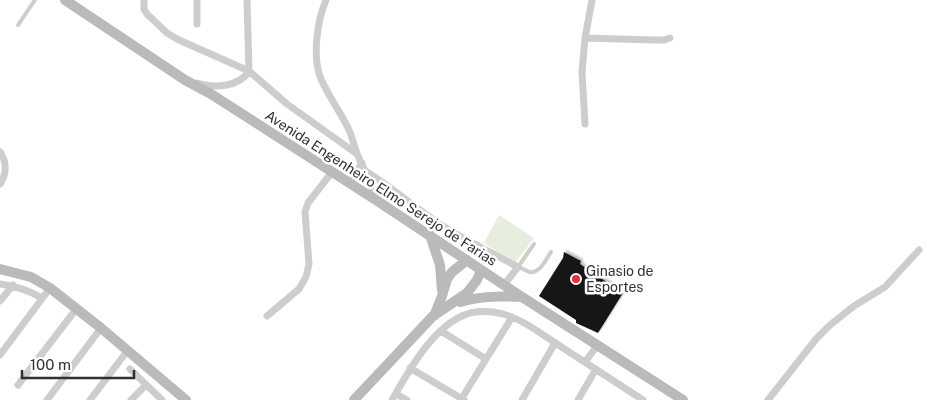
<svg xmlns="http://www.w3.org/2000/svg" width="927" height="400" viewBox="0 0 927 400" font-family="'Public Sans',sans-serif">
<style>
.green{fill:#e7eede}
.building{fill:#171717;filter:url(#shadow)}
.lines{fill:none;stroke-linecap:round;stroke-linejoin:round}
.lane{stroke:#cdcdcd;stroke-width:4}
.street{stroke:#cdcdcd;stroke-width:7}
.secondary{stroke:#bababa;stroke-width:10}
.poi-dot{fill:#ed2d3d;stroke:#fff;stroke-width:2}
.labels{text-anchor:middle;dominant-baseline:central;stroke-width:5;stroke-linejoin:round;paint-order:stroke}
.street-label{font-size:14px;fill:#303030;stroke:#fff}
.poi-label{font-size:14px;fill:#303030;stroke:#fff;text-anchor:start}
</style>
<defs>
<filter id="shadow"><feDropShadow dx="2" dy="-2" stdDeviation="1" flood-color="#0004"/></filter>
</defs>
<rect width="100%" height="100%" fill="#fff"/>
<!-- green -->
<path class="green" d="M499,215L534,238L515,263L484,243Z"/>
<!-- building -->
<path class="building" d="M564,252L581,261L580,264L623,293L598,333L576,323V320L539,296L563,258Z"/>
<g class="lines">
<!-- lane -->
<path class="lane" d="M18,25L35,0
M534,244L518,267C522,268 526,271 530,272C540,274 546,259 551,252"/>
<!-- street -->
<path class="street" d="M144,0V9L147,14L167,33L179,40L249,71L287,104L357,154
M247,0L249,71
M326,0C317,21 312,58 321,79C329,97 341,113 349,130C353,138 354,148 358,156C365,171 372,186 378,202
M197,24V0
M585,38L653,40H664L670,38
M197,83C214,88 238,88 249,71
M585,124L582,72L585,38L592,0
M0,152C7,162 7,174 0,184
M367,172C394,189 419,211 446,228C469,242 494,254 518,267L504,285
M349,183L362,163
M0,284C16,286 28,290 42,298
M0,301L13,285
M267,316L299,289L306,277L309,264L305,212L308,203L332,172
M441,331L486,359
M0,355L50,288
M585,362L597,346
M410,368L464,400
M130,369L162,400
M18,385L77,308
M396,394L407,400
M462,398L512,317
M47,400L101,328
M90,400L128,350
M131,400L146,385
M392,400C408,372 431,330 462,316C475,310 490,311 503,314C524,320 541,334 560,346C588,364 615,382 643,400
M522,400L555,343
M578,400L596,369
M768,400L816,339L830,325L854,306L885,287L919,250"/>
<!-- secondary -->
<path class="secondary" d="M65,0L185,80L211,94L379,202L522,297L683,400
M430,235L440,265L442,290
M0,269L31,277L50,288L101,328L186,400
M460,302C481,296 500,296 522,297
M434,316L442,296L447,279L452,272L467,260
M354,400L433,316L467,293L477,280L481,270"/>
</g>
<!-- markers -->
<circle class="poi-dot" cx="576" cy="279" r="5"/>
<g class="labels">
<!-- street labels -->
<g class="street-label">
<text transform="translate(381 188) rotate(33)">Avenida Engenheiro Elmo Serejo de Farias</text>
</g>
<!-- poi labels -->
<g class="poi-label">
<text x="586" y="271">Ginasio de<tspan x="586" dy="16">Esportes</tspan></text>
</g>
</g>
<!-- scale -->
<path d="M22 370v8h112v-8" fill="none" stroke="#303030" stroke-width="2.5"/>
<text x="30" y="370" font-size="15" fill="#303030" stroke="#ffffff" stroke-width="4" paint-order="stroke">100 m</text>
</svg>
